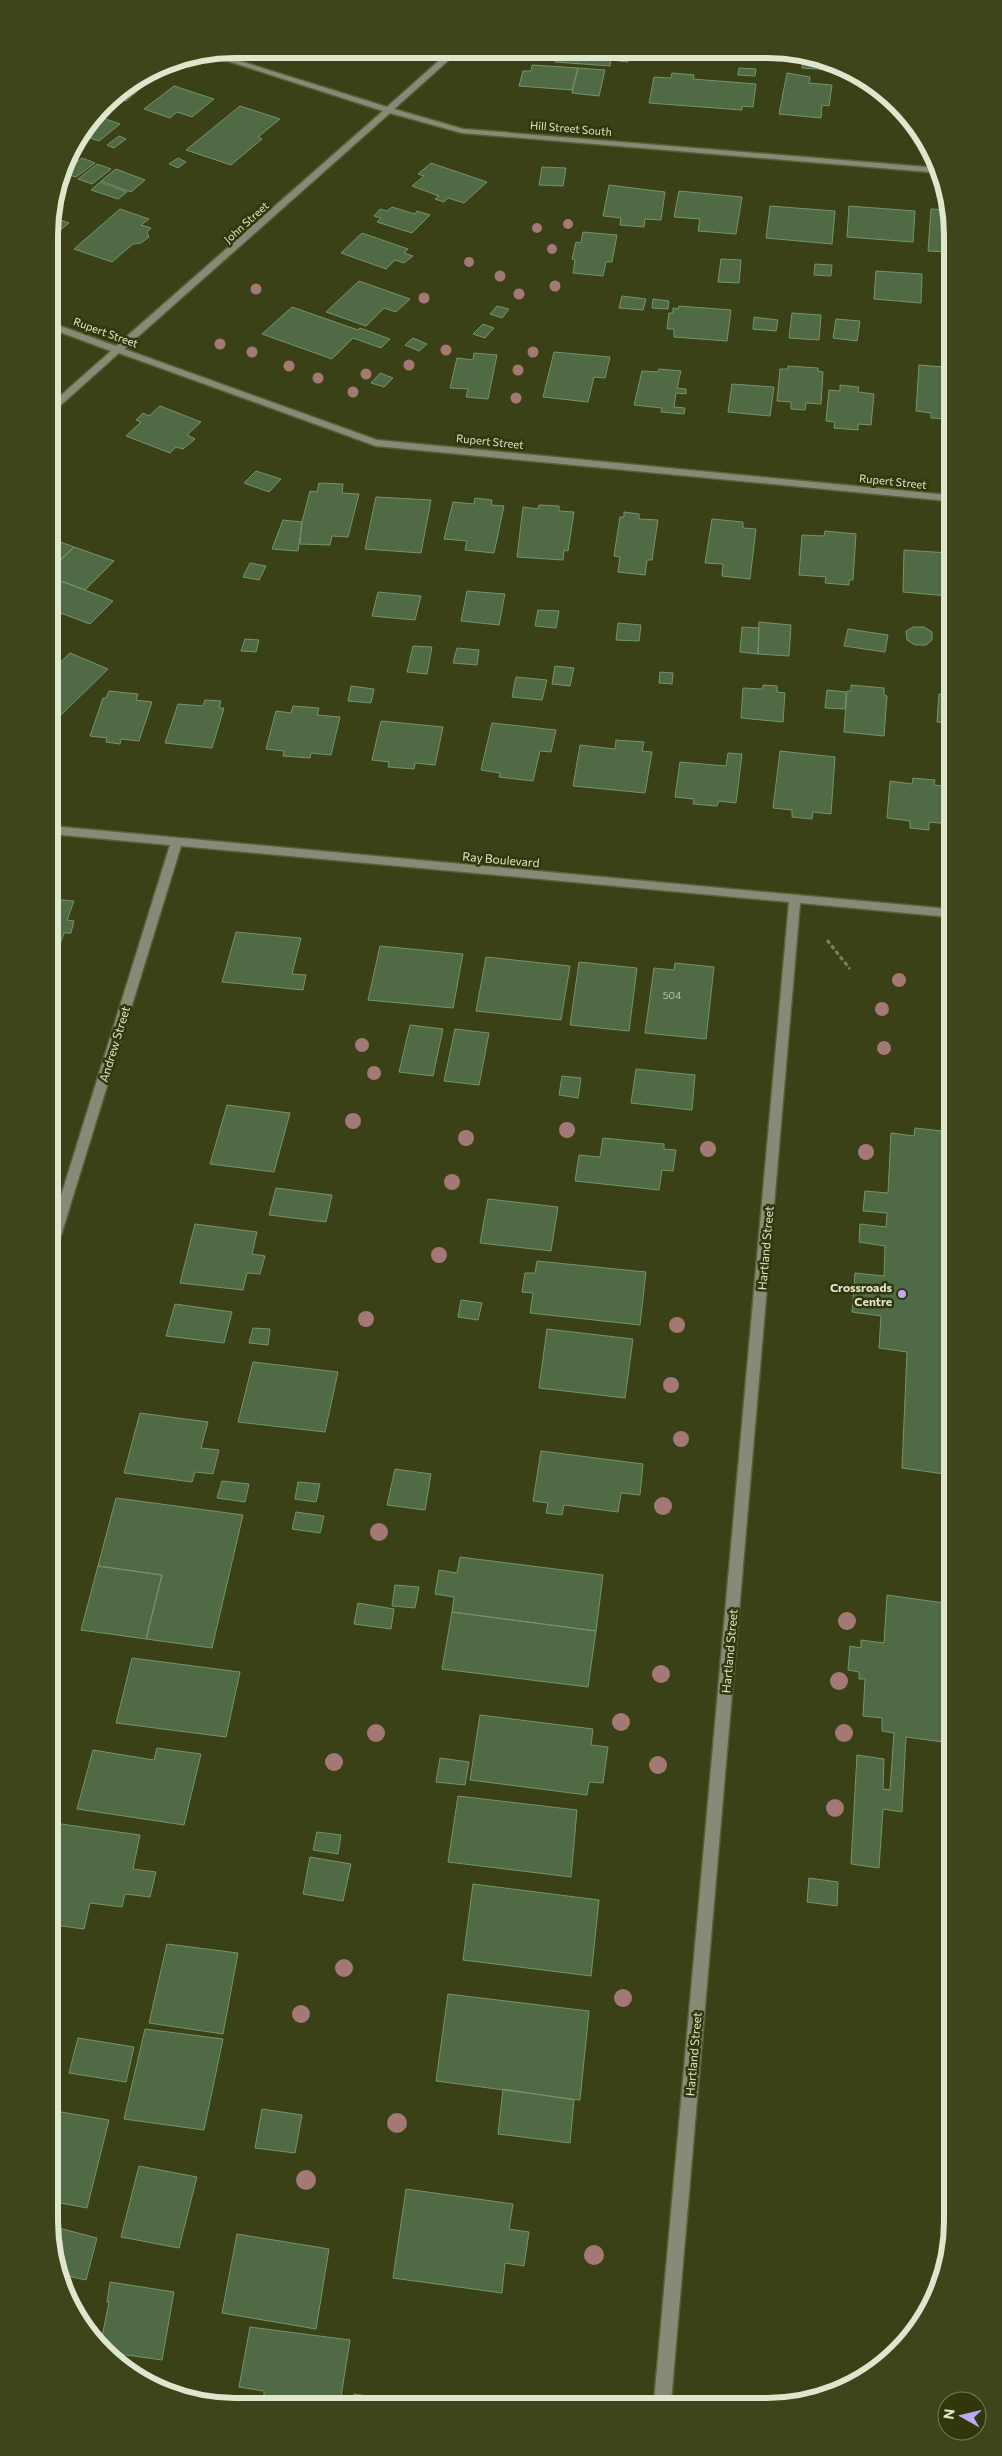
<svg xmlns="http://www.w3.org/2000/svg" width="1002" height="2456" viewBox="0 0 1002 2456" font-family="Commissioner,sans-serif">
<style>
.building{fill:#4f6a45;stroke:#77936c}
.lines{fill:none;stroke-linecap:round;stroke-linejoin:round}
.minor-casing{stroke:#595f37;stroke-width:3}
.path{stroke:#7a7f5c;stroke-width:3;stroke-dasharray:4.5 2.5;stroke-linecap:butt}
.minor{fill:#868b77;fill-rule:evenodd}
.tree{fill:#a47875}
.poi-dot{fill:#bea9f4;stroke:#31370a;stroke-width:2}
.labels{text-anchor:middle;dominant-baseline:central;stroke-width:5;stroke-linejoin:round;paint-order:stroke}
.number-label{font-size:10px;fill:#bcc6ab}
.far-street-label{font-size:11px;fill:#e0e5cd;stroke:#31370a}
.street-label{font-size:12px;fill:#e0e5cd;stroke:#31370a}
.poi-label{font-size:12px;font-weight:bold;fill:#e0e5cd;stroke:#31370a;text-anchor:end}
.rim{fill:none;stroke:#e0e5cd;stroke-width:6}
</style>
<rect width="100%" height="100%" fill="#3b4116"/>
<!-- building -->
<path class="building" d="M549,51H630L628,62L611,60L610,66L555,62L556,54H548Z
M805,53L847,67V71L802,68Z
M532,65L578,68L572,90L519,86L523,71H531Z
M578,68L605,70L599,96L572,93Z
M739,68L756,69L755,76L738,75Z
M672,73L694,75L693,79L756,84L753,107L742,106V110L649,103L654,77L671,78Z
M787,73L810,77L809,83L832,85L829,106L822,105L821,118L779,114Z
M141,77L150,80L126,101L111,96Z
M174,86L214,99L192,117L177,112L170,118L144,109Z
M240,106L280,119L258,137L262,139L231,165L186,150Z
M100,117L120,124L99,141L81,135Z
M119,136L126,139L114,148L107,145Z
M82,158L95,163L76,177L63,173Z
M178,158L186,162L178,168L169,164Z
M431,163L487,182L464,203L448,198L444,202L435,199L439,196L412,186L424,176L418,174Z
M97,164L111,169L92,184L78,179Z
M542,167L566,168L563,186L539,185Z
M116,169L145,180L131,192L101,181Z
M100,182L127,192L118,199L91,190Z
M609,185L665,192L661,220L645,219L644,227L620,225L621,218L603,216Z
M679,191L742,197L736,234L698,231L700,219L674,217Z
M770,206L835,211L832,244L766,238Z
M849,206L915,211L913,242L847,237Z
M392,207L415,214L417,211L430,215L412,233L377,222L381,218L374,216L380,209L387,211Z
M120,209L149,219L141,225L151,228L147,232L149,237L141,243L133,244L112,262L74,249Z
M931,209L947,210V252L928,251Z
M61,220L69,223L55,234L49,231Z
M583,232L617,235L612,262H606L603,276L573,273L575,260L572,259L576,242L581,243Z
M362,233L408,249L404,253L413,256L404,263L395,260L386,269L341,253Z
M721,259L741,260L739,283L718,282Z
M815,264L832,265L831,276L814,275Z
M876,271L922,274L921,303L874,299Z
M359,281L410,299L396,312L384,308L366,326L326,312Z
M622,296L646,299L643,310L619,308Z
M653,299L669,301L668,309L652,308Z
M497,306L509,309L502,318L490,314Z
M679,306L731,310L727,341L674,337V329H667L669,313H673V308L678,309Z
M292,307L358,330L360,328L390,339L381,348L353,338L332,359L262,334Z
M792,313L821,315L819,340L789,338Z
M754,317L778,320L776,331L753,329Z
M836,319L860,321L857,341L833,338Z
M483,324L494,328L485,338L473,334Z
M413,338L427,344L419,351L405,345Z
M554,352L610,357L605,378L594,377L588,402L543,397Z
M474,353L497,355L488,399L466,397L468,389L450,388L457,358L473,360Z
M919,365L944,367L943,378H948V419L931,418V413L916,411Z
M788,366L818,368V371L823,372L821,404L806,403L805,410L791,409V402L777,401L780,369H788Z
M659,369L681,371L677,388L686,389V394L676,393L674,407L685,408L684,414L661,412L662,408L634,405L642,371L658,372Z
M380,373L393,378L384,387L371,383Z
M732,384L774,387L770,416L728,412Z
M840,385L859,387L858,392L874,394L871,425L858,424V430L834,428L835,422L826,421L829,390L840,391Z
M160,406L201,422L187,435L195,439L183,449L176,447L170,453L126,436L141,422L136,420L143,413L149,416Z
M256,471L281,479L269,492L244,483Z
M319,483L343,484L342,493L359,494L348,537L332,536L330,545L300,544L302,522L310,491L317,492Z
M376,497L431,500L421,553L365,549Z
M475,498L492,500L491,505L504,506L494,553L465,550L467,541L444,539L453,502L474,504Z
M539,505L559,506V511L574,512L568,551L564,550L563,560L517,557L523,507L538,509Z
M624,512L639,514V519L658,520L652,560H647L645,575L618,572L620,557L614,556L620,517H624Z
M712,519L743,522V528L756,529L750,579L722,576L723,564L705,563Z
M283,520L302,522L298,551L272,549Z
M825,531L856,534L853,580H849V585L825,583L826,577L799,575L802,535L824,536Z
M50,538L74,547L50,570Z
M74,547L114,561L85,590L50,577V570Z
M904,550L948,553V596L903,592Z
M250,563L266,566L259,580L243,577Z
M50,577L85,590L113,601L90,624L50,609Z
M467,591L505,594L499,625L461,621Z
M378,592L421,596L415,620L372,616Z
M538,610L559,611L556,628L535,626Z
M759,622L791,625L789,656L758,654Z
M618,623L641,625L639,641L616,640Z
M742,627L759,628L758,654L740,652Z
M913,627H924L932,632V640L926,645H915L907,640L906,631Z
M848,629L888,635L885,652L844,646Z
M245,639L259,640L256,652L241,651Z
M413,646L432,647L427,674L407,672Z
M457,648L479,650L477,665L453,663Z
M70,653L108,669L59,717L51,714L50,672Z
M555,666L574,668L570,686L552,684Z
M660,672L673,673L672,684L659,683Z
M516,677L547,680L542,700L512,697Z
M763,685L777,686V692L785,693L783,722L741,718L743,688L762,689Z
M851,685L884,688V695L887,696L884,736L844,732L847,691H851Z
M351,686L374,689L371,703L348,701Z
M827,690L846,692L845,709L825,708Z
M109,691L138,694L136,700L152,702L139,741L121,739L120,744L106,742L107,738L90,736L103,698H106Z
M939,694L948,695L949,723L937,722Z
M205,700L221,701L219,708H224L212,748L165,743L178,704L203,706Z
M293,706L319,708L317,715L340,717L331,755L311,753L310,758L283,756L284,751L266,749L276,711L291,713Z
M381,721L443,727L435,765L415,763L414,769L388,767L389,762L372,760Z
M492,723L556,730L551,752L540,751L533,781L499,777L500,773L481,770Z
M616,740L644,742L642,751L652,752L645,793L573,786L580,745L615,749Z
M780,751L835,757L831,814L813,812L812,819L792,817V810L773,808Z
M728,753L742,754L736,803L719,801L717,806L693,804L694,799L675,797L680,762L726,766Z
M913,778L935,780L934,785L949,787V824L929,822V830L910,828V821L887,818L890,781L912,784Z
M51,892H55L53,899L74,901L67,920L74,921L71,933H64L60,944L51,943Z
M236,932L301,938L292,974L306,975L303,990L222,982Z
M380,946L463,954L453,1008L368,1000Z
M486,957L570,966L561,1020L476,1011Z
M579,962L637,968L629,1031L570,1025Z
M675,963L714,967L706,1039L645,1033L654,968L674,970Z
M410,1025L443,1029L433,1076L399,1072Z
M455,1029L489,1033L479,1085L444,1081Z
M636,1069L695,1075L692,1110L631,1103Z
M562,1076L581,1078L578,1098L559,1095Z
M227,1105L290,1113L274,1172L210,1164Z
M915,1128L950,1132L951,1475L902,1468L907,1352L879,1348L881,1316L852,1312L855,1273L884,1276L885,1246L859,1242L860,1224L886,1227L887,1213L863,1211L865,1191L888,1193L891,1133L914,1136Z
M603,1138L664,1144V1149L676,1150L673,1171L662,1170L659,1190L575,1181L579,1155L600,1157Z
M276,1188L332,1195L326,1222L269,1215Z
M488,1199L558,1207L551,1251L480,1243Z
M195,1224L257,1232L252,1254L265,1256L260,1274L247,1273L243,1290L180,1283Z
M537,1261L646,1272L640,1325L530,1313L533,1293L522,1292L525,1273H535Z
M461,1300L482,1303L478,1320L458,1317Z
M175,1304L232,1312L224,1343L166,1336Z
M253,1328L270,1329L268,1345L249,1343Z
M547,1329L633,1339L625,1398L539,1388Z
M253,1362L338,1372L325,1432L238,1422Z
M140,1413L208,1422L201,1448L219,1450L213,1474L195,1472L192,1482L124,1473Z
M541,1451L643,1464L640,1495L621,1493L618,1512L564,1505L562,1515L546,1513L548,1503L533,1501Z
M395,1469L431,1474L425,1510L387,1505Z
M222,1481L249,1484L245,1502L217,1498Z
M298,1482L320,1484L316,1502L295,1499Z
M116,1498L243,1515L212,1648L146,1639L162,1575L98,1566Z
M296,1512L324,1516L320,1533L292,1529Z
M460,1557L603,1575L596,1631L452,1612L454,1597L435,1594L439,1570L457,1573Z
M98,1566L162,1575L146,1639L81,1630Z
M395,1585L419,1587L415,1608L392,1606Z
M887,1595L951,1604V1743L906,1737L902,1812L883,1809L879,1868L851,1864L857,1755L884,1759L883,1789L890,1790L894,1733L882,1731V1718L863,1716L865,1679H859V1672L848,1670L850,1646L861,1648V1640L884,1643Z
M358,1603L394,1609L391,1629L354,1624Z
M452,1612L596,1631L588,1687L442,1669Z
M132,1658L240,1672L226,1737L116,1723Z
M480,1715L593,1729L591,1745L608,1747L603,1783L589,1782L587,1795L470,1780Z
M157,1748L201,1754L184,1825L77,1809L93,1750L154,1760Z
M440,1758L469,1762L465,1785L436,1782Z
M458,1796L577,1810L571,1877L448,1862Z
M54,1823L140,1835L133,1869L156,1872L150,1897L125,1894L122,1907L90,1903L84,1929L54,1925Z
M317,1832L341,1835L338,1854L313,1850Z
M310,1857L351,1864L343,1901L303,1894Z
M809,1878L838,1882L837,1906L807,1902Z
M473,1884L599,1900L591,1976L463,1960Z
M167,1944L238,1953L223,2034L149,2023Z
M448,1994L589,2011L580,2100L436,2081Z
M145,2029L223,2039L204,2130L124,2119Z
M78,2038L134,2047L126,2082L69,2073Z
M503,2089L574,2100L570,2143L498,2134Z
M262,2109L302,2115L295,2153L255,2148Z
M55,2111L109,2120L87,2208L55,2202Z
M139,2166L197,2177L179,2248L121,2237Z
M406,2189L513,2204L509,2229L529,2232L524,2266L505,2263L502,2293L393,2278Z
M55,2227L97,2238L86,2280L68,2276L64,2290L55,2269Z
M237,2234L329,2249L316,2329L222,2313Z
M110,2282L174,2292L162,2360L105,2352L100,2347L109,2302H107Z
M250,2327L350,2340L340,2403H318L264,2395V2391L239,2387Z
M354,2394L414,2403H352Z"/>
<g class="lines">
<!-- minor casing -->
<g class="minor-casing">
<path id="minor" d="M451,50H460L394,109L463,129L939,168L941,173L462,133L390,113L124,349L377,440L948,495V501L376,446L119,353L53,412L50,413V405L111,351L49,328V322L116,346L383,111L206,54L214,53L387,107Z
M51,826L949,909V917L800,903L671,2402H654L789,902L181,846L58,1245L56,1249L52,1250V1225L170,845L51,834Z"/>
</g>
<!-- path -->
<path class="path" d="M827,940L850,969"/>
<!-- minor -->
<use href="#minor" class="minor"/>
</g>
<!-- trees -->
<g class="tree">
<circle cx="568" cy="224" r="5"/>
<circle cx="537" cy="228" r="5"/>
<circle cx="552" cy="249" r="5"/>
<circle cx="469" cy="262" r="5"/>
<circle cx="500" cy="276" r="5.5"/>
<circle cx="555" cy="286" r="5.5"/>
<circle cx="256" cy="289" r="5.5"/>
<circle cx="519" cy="294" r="5.5"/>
<circle cx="424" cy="298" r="5.5"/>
<circle cx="220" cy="344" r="5.5"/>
<circle cx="446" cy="350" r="5.5"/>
<circle cx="252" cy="352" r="5.5"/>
<circle cx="533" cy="352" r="5.5"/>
<circle cx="409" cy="365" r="5.5"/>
<circle cx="289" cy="366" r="5.5"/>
<circle cx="518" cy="370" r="5.5"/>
<circle cx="366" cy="374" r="5.5"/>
<circle cx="318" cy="378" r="5.5"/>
<circle cx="353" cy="392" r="5.5"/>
<circle cx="516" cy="398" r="5.5"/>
<circle cx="899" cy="980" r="7"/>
<circle cx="882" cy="1009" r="7"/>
<circle cx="362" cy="1045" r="7"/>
<circle cx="884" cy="1048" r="7"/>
<circle cx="374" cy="1073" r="7"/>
<circle cx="353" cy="1121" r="8"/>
<circle cx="567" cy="1130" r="8"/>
<circle cx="466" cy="1138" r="8"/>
<circle cx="708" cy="1149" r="8"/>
<circle cx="866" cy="1152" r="8"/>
<circle cx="452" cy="1182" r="8"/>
<circle cx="439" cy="1255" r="8"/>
<circle cx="366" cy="1319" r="8"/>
<circle cx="677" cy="1325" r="8"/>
<circle cx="671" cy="1385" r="8"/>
<circle cx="681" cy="1439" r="8"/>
<circle cx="663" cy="1506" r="9"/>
<circle cx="379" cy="1532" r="9"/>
<circle cx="847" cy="1621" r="9"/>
<circle cx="661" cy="1674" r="9"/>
<circle cx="839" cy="1681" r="9"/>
<circle cx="621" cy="1722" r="9"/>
<circle cx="376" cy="1733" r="9"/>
<circle cx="844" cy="1733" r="9"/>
<circle cx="334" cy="1762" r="9"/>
<circle cx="658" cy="1765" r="9"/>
<circle cx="835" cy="1808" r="9"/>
<circle cx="344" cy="1968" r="9"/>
<circle cx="623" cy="1998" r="9"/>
<circle cx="301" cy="2014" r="9"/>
<circle cx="397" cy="2123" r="10"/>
<circle cx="306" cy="2180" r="10"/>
<circle cx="594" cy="2255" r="10"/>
</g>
<!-- markers -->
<circle class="poi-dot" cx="902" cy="1294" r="5"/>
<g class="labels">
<!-- number labels -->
<g class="number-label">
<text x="672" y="995">504</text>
</g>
<!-- far-street labels -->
<g class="far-street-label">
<text transform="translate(571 128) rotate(5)">Hill Street South</text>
<text transform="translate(246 222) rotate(-42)">John Street</text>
<text transform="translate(106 332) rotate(20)">Rupert Street</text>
<text transform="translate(490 441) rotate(6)">Rupert Street</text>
<text transform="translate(893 481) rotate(6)">Rupert Street</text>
</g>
<!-- street labels -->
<g class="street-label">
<text transform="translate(501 859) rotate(5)">Ray Boulevard</text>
<text transform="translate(114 1044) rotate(-73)">Andrew Street</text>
<text transform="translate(765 1248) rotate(-85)">Hartland Street</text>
<text transform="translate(729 1651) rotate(-85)">Hartland Street</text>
<text transform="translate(693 2054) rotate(-85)">Hartland Street</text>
</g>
<!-- poi labels -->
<g class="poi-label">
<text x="892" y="1287">Crossroads<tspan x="892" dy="14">Centre</tspan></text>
</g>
</g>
<!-- crop -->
<path d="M0 0H1002V2456H0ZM235 58H767A177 177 0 0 1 944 235V2221A177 177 0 0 1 767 2398H235A177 177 0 0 1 58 2221V235A177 177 0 0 1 235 58Z" fill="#3f451a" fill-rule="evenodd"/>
<path class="rim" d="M235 58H767A177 177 0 0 1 944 235V2221A177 177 0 0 1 767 2398H235A177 177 0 0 1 58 2221V235A177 177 0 0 1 235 58Z"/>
<!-- north arrow -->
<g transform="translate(962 2416) rotate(278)"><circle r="24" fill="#31370a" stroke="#777d58"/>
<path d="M0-4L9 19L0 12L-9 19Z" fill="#bea9f4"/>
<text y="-8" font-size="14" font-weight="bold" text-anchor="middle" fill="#e0e5cd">N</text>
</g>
</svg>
